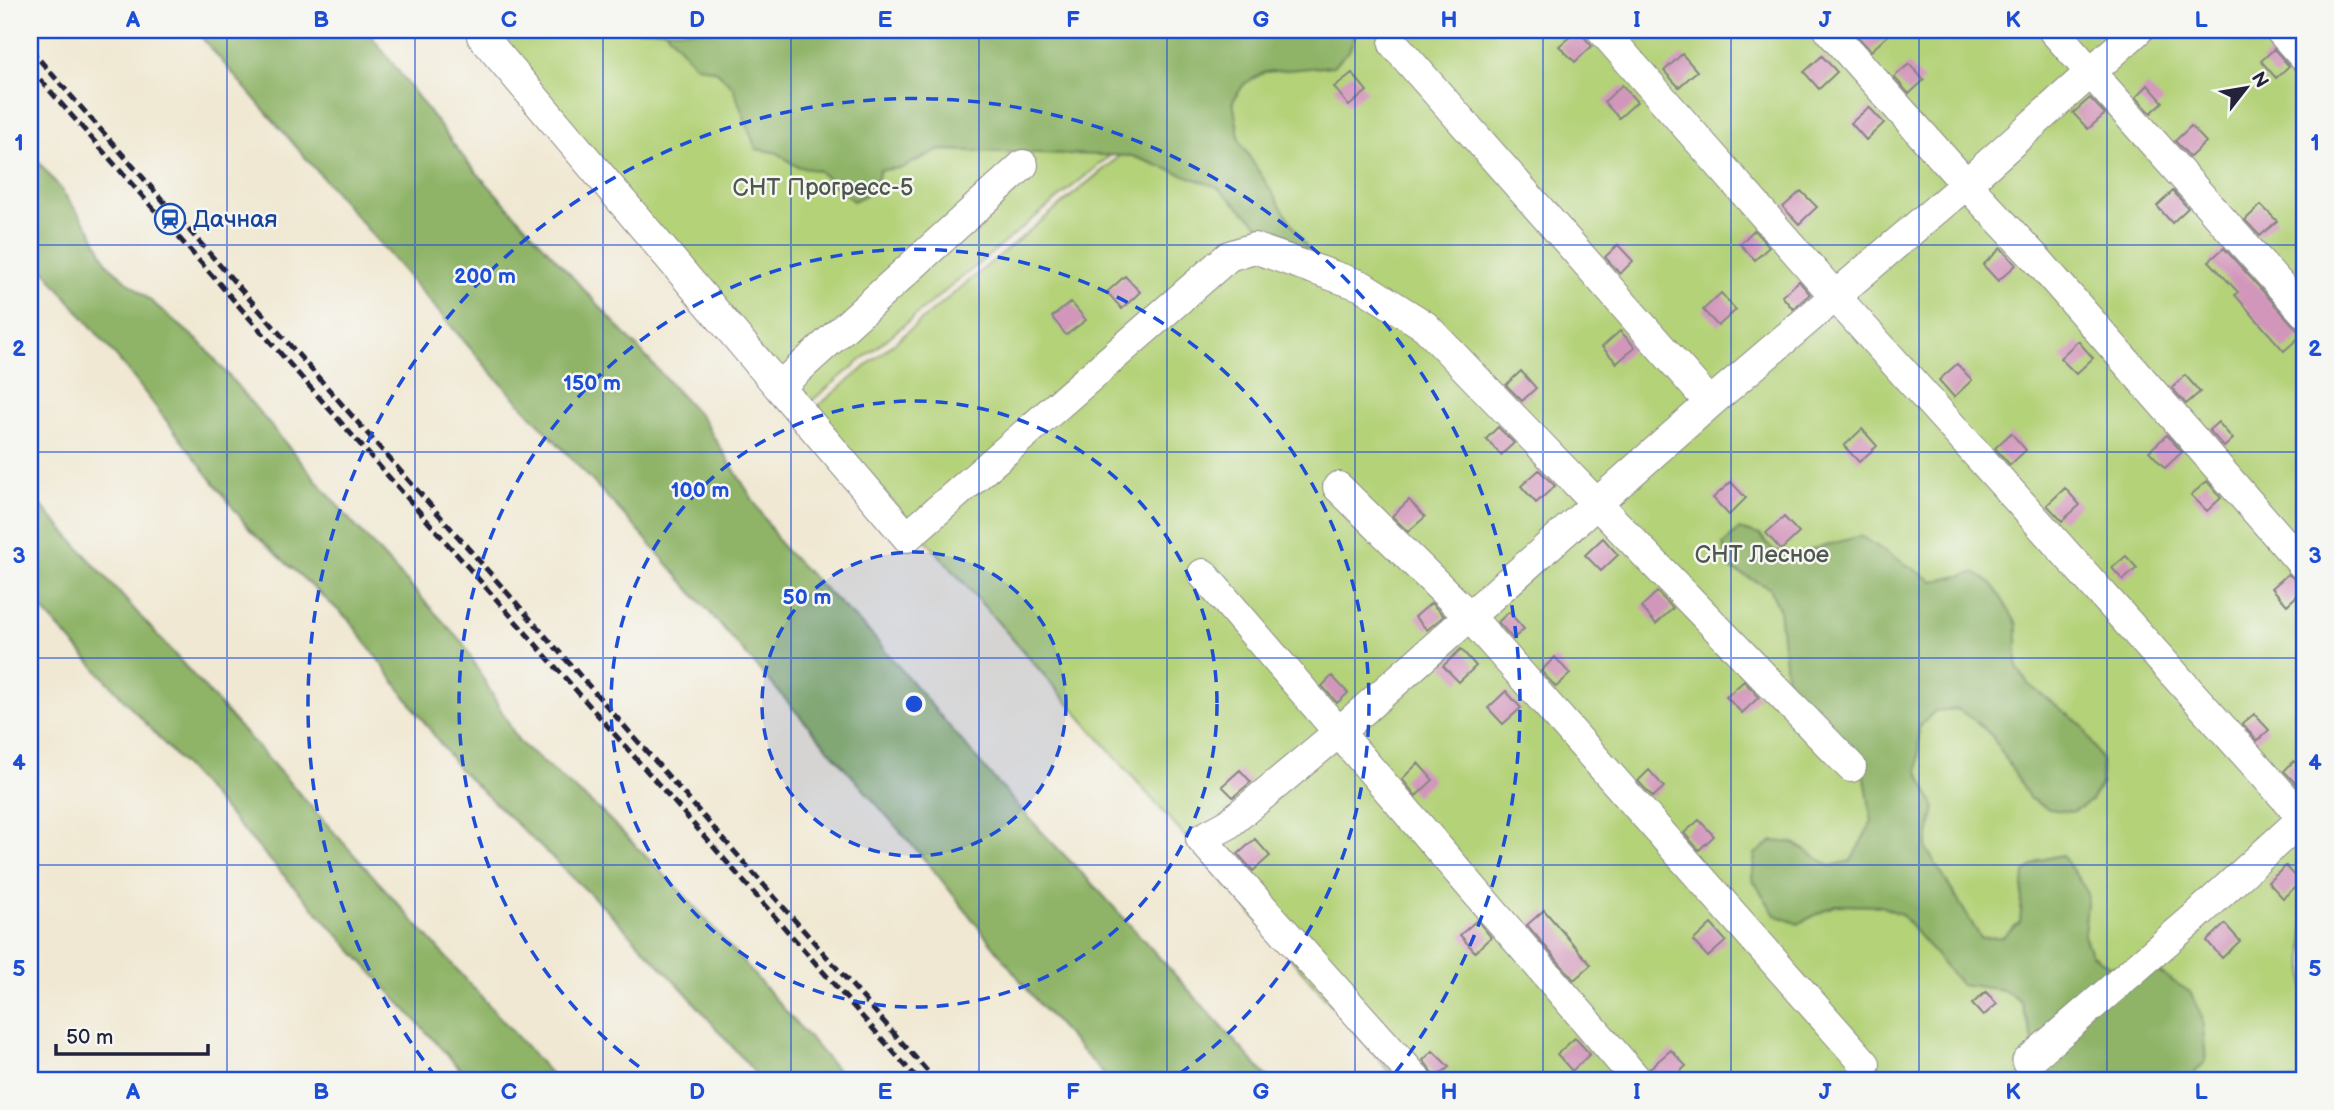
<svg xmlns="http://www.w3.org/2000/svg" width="2334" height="1110" viewBox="0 0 2334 1110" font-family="'Balsamiq Sans',sans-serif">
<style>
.green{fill:#b4d278;stroke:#6b7a5a;stroke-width:2}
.forest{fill:#8fb468;stroke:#586b52;stroke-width:2}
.building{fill:#d396bb}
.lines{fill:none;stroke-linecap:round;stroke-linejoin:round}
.minor-casing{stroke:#898586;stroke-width:32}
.minor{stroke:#fff;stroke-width:30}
.rail{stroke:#22223b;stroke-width:5;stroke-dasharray:10 5;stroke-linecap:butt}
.grid{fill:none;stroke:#1d4ed8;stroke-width:2;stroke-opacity:0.55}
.ring{fill:none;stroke:#1d4ed8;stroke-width:3.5;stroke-dasharray:12 9}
.labels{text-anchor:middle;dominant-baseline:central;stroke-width:5;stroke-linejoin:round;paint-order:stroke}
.park-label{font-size:24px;fill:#4e574d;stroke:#f6f6f2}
.transit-label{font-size:24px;fill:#164399;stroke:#f6f6f2;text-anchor:start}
.centre{fill:#1d4ed8;stroke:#f6f6f2;stroke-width:3.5}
.ring-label{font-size:21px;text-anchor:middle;font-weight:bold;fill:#1d4ed8;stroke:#f6f6f2;stroke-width:5;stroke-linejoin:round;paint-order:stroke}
.neatline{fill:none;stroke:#1d4ed8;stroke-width:2.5}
.grid-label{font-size:23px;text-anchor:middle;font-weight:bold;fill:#1d4ed8}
</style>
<rect width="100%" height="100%" fill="#f6f6f2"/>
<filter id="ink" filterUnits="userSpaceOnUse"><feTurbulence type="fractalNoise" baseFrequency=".0143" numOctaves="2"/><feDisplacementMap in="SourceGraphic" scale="14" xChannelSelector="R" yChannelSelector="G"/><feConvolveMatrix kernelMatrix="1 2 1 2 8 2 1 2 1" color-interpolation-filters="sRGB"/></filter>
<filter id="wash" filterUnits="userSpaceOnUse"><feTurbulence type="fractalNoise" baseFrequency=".00686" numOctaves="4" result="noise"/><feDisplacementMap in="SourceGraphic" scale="28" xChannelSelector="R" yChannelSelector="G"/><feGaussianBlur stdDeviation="1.57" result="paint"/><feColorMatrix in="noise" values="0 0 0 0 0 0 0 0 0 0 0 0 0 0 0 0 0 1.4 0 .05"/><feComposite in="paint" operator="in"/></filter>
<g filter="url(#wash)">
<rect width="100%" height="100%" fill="#f0e8d2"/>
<!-- green -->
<path class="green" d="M463,30H1263L809,403Z
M1272,30H2304V1080H1397L813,410Z"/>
<!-- forest -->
<path class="forest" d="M195,30H367L468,163L702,418L783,548L872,635L987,771L1042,832L1101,893L1270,1080H1109L1038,1003L932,868L637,529L490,371Z
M665,30H1357L1349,51L1333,66L1265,72L1244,84L1233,101L1240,142L1308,249L1288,248L1269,234L1217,187L1132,156L938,150L902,168L880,170L874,191L853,201L819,171L796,166L778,153L756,149L733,87L716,71L695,65Z
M30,152L57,184L92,232L108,265L202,344L349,519L463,643L519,742L604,814L686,897L846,1080H761L687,994L607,910L459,769L349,620L251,531L129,372L30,253Z
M30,493L556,1080H470L30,596Z
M1739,529L1760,535L1774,551L1796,554L1860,536L1933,581L1976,573L1994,586L2017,624V667L2029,685L2082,725L2102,761L2101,784L2091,801L2072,812L2049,809L2030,799L1992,736L1976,721L1957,709L1935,711L1919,727L1918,771L1935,808L1926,848L1981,938L2002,937L2020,922L2024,873L2040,860L2062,855L2088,893L2084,935L2091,954L2110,966L2152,968L2190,992L2202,1017L2206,1061L2188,1080H2038L2042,1070L2021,1002L2003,990L1960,984L1901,914L1880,906L1835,905L1798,924L1775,915L1752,878L1755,854L1773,841L1794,843L1830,866L1851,861L1872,821L1865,777L1852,756L1789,701L1779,609L1770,588L1729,568L1723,545Z"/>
<g id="blocks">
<!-- building -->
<path class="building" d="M1578,30L1592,46L1575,62L1559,46Z
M1852,30H1894L1871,51Z
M2274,49L2289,66L2276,78L2261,61Z
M1682,54L1697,71L1679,87L1664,71Z
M1822,56L1837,72L1819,89L1804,72Z
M1909,64L1924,80L1909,94L1894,77Z
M1352,73L1367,91L1349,106L1334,87Z
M1622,85L1637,102L1619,118L1604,102Z
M2148,85L2163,102L2151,113L2136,97Z
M2090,98L2105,114L2088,129L2073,113Z
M1869,107L1884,123L1866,140L1851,123Z
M2191,126L2206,142L2190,157L2175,141Z
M1801,191L1817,207L1799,224L1783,207Z
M2173,191L2188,208L2172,223L2157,206Z
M2261,205L2277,221L2260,236L2245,220Z
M1754,230L1769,247L1755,260L1740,244Z
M1618,245L1633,261L1620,274L1605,257Z
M2001,248L2016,265L1998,281L1983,265Z
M2224,248L2302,335L2284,351L2235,295L2238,292L2209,261Z
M1125,276L1140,292L1122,309L1107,292Z
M1799,281L1810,294L1793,309L1782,296Z
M1721,293L1736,310L1718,326L1703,310Z
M1071,302L1086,320L1066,335L1052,317Z
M1620,331L1635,347L1617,363L1602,347Z
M2078,341L2093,358L2076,374L2060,358Z
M1957,364L1972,380L1954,397L1939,380Z
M1521,371L1536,388L1522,401L1506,385Z
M2185,375L2200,392L2186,404L2172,388Z
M2218,422L2233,439L2224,447L2209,430Z
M1498,427L1514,443L1501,455L1486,439Z
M1862,429L1877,446L1859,462L1844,446Z
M2011,433L2026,450L2010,465L1995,448Z
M2167,435L2182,452L2165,468L2149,451Z
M1539,470L1555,486L1536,503L1521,486Z
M2207,481L2221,498L2207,511L2191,495Z
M1731,482L1746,498L1729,515L1713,498Z
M2065,488L2080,505L2062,521L2047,505Z
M1409,500L1425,517L1408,532L1392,516Z
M1784,517L1799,533L1781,550L1766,533Z
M1603,538L1618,555L1601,571L1585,555Z
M2126,556L2137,568L2123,580L2112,568Z
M2288,574L2300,583L2304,589L2287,605L2272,588Z
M1657,592L1673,608L1656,624L1641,607Z
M1431,603L1444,616L1427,630L1415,617Z
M1509,612L1524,629L1513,639L1498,622Z
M1461,649L1476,666L1459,682L1443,666Z
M1555,657L1570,674L1556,687L1541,671Z
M1332,676L1348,693L1337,703L1322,686Z
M1744,681L1759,697L1742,713L1726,697Z
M1506,691L1521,708L1503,724L1488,708Z
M2254,714L2269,730L2257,741L2242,724Z
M2294,761L2304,772V782L2299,787L2284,771Z
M1418,763L1433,780L1416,796L1402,779Z
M1240,770L1251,782L1233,797L1222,786Z
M1649,770L1664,787L1653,797L1638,781Z
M1699,820L1714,836L1699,850L1684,833Z
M1255,839L1270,856L1253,871L1238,854Z
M2286,866L2301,882L2283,898L2268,882Z
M1544,910L1591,965L1574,980L1527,925Z
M1477,920L1491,937L1475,952L1460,935Z
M1711,924L1726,941L1708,957L1693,941Z
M2225,924L2240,941L2222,958L2207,941Z
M1986,992L1997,1004L1983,1016L1972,1004Z
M1575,1038L1590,1054L1572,1071L1557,1054Z
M1671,1050L1686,1066L1671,1080H1654L1650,1068Z
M1433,1051L1449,1067L1434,1080L1430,1069L1423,1060Z"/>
</g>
</g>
<g filter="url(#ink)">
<use href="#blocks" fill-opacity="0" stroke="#898586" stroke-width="2"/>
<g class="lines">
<!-- minor casing -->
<g class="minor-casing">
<path id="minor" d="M1602,30L1835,296L2303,818
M1829,30L1966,184L2040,263L2304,566
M2053,30L2304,312
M2280,30L2304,57
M482,36L779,387
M1394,44L1710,403
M1023,165L779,387L907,537L1229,256L1254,248L1362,286L1425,326L1851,767
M1338,487L1470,617L1865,1064
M1203,574L1637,1080
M2027,1062L2194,918L2304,817
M1417,1080L1201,839L1227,825L1339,732L1710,403L1966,184L2138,30"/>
</g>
<!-- minor -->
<use href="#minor" class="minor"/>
<!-- rail -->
<path class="rail" d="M30,49L935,1080
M30,68L918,1080"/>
</g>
</g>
<!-- grid -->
<path class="grid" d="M227,30V1080M415,30V1080M603,30V1080M791,30V1080M979,30V1080M1167,30V1080M1355,30V1080M1543,30V1080M1731,30V1080M1919,30V1080M2107,30V1080M30,245H2304M30,452H2304M30,658H2304M30,865H2304"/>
<!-- distance rings -->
<circle cx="914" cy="704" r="152" fill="#1d4ed8" fill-opacity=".12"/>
<g class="ring">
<circle cx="914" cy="704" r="152"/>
<circle cx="914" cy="704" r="303"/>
<path d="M656 1079A455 455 0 1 1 1172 1079"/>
<path d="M436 1077A606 606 0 1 1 1392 1077"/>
</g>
<!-- icons -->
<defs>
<g id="station-ring" transform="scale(1.575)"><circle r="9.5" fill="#f6f6f2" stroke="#1a4fb4" stroke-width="1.5"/><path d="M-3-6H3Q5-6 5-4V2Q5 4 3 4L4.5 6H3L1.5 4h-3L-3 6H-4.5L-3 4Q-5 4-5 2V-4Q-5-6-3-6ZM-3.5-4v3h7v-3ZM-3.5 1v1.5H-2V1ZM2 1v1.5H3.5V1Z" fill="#1a4fb4"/></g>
</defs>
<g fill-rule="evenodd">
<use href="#station-ring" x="170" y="219"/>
</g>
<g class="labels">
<!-- park labels -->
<g class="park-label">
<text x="823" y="187">СНТ Прогресс-5</text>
<text x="1762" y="554">СНТ Лесное</text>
</g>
<!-- transit labels -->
<g class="transit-label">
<text x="193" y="219">Дачная</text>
</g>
</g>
<circle cx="914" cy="704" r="10" class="centre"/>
<g class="ring-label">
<text x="485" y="283">200 m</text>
<text x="592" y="390">150 m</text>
<text x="700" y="497">100 m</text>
<text x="807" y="604">50 m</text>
</g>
<!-- margin -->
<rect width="2334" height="1110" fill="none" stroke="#f6f6f2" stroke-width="77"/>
<!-- north arrow -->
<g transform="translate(2246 88) rotate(59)" stroke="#f6f6f2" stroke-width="5" paint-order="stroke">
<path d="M0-5L12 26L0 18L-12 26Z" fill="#22223b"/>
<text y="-10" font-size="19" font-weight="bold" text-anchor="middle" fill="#22223b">N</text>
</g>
<!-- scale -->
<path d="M56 1044v10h152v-10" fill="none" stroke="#22223b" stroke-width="3.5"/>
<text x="66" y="1044" font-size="21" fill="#22223b" stroke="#f6f6f2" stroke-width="5" paint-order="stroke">50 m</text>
<rect x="38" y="38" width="2258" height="1034" class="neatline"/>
<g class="grid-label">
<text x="133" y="27">A</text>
<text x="321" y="27">B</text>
<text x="509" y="27">C</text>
<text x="697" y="27">D</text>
<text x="885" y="27">E</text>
<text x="1073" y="27">F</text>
<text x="1261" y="27">G</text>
<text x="1449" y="27">H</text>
<text x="1637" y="27">I</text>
<text x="1825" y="27">J</text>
<text x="2013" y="27">K</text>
<text x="2201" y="27">L</text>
<text x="19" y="150">1</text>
<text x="2315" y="150">1</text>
<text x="19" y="356">2</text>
<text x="2315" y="356">2</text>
<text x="19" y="563">3</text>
<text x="2315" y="563">3</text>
<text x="19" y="770">4</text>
<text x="2315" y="770">4</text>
<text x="19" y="976">5</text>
<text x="2315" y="976">5</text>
<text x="133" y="1099">A</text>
<text x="321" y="1099">B</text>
<text x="509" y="1099">C</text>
<text x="697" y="1099">D</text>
<text x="885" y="1099">E</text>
<text x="1073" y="1099">F</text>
<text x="1261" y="1099">G</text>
<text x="1449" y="1099">H</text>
<text x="1637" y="1099">I</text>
<text x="1825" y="1099">J</text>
<text x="2013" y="1099">K</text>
<text x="2201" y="1099">L</text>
</g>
</svg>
